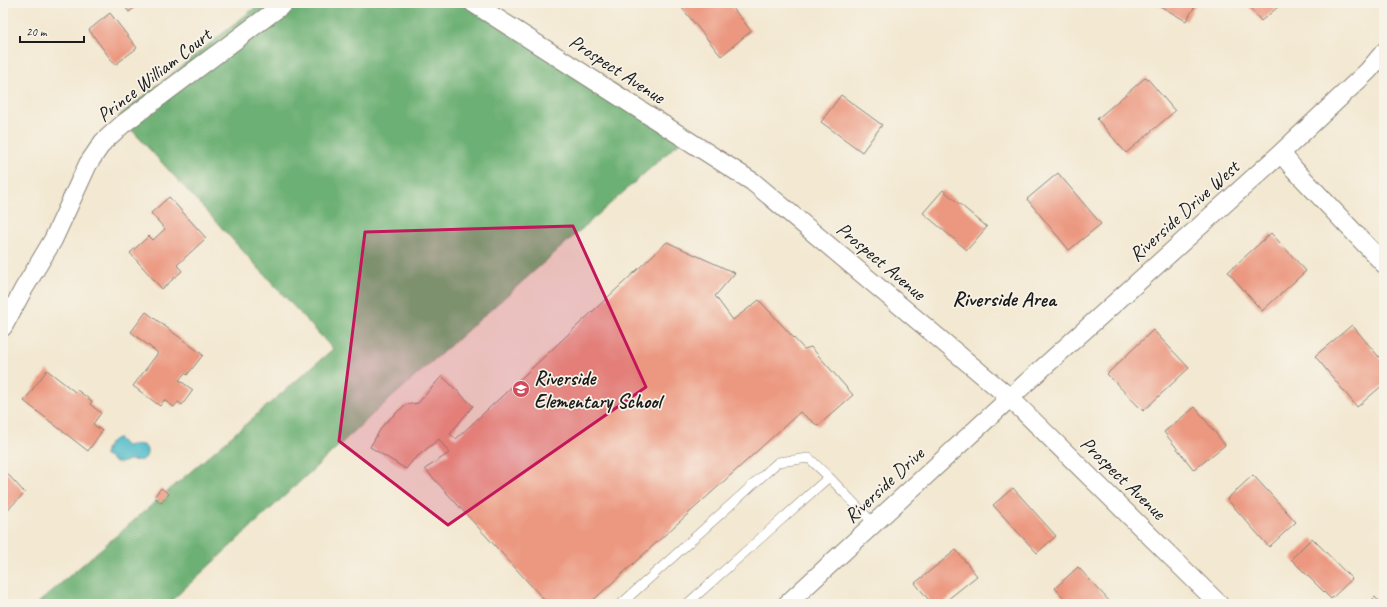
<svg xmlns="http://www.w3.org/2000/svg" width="1387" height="607" viewBox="0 0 1387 607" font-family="Caveat,sans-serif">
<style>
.forest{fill:#6db074;stroke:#446648}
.water{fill:#4fbbca;stroke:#366c73}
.building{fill:#ec9880}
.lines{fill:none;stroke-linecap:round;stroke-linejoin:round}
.lane-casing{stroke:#888276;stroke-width:10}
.street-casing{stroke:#888276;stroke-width:20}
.lane{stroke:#fff;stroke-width:9}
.street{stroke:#fff;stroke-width:18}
.marked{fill:#c2185b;fill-opacity:0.2;stroke:#c2185b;stroke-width:3;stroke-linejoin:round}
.labels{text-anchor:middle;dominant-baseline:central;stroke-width:3.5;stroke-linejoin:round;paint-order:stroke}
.street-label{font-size:20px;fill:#1c1c1c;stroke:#f7f3e8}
.poi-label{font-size:20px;font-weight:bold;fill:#1c1c1c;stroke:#f7f3e8;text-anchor:start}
.neighbourhood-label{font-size:21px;font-weight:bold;fill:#1c1c1c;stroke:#f7f3e8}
</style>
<rect width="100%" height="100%" fill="#f7f3e8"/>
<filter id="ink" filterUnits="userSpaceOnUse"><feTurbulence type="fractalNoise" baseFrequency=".025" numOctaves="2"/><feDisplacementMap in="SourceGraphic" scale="8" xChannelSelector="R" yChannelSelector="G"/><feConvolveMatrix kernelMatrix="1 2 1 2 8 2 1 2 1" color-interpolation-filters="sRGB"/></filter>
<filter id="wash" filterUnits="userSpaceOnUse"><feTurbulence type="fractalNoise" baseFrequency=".012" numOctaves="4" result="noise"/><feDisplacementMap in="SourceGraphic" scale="16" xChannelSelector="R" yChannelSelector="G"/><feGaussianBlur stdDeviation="0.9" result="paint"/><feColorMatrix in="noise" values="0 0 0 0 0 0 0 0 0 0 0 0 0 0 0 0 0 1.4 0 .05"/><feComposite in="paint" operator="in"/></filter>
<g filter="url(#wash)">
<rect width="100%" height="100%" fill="#f3e8d1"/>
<!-- forest -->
<path class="forest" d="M261,3H484L690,133L374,413L171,601L172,604H37L333,349L119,116Z"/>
<!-- water -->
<path class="water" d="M118,438L126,446C133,445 147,441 147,452C147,454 146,457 145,458C141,462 134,460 129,460C122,462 124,464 114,462L111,458L105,456C105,449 110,440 118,438Z"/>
<g id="blocks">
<!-- building -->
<path class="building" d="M122,3H141L129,12Z
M678,3H729L751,31L721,56Z
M1155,3H1197L1186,21Z
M1246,3H1283L1261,21Z
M110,13L137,48L115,65L89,30Z
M1146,77L1175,111L1126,153L1097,119Z
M841,95L882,125L862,152L821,122Z
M1058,173L1101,224L1069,250L1027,199Z
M943,190L987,227L967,250L923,213Z
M169,197L206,238L177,265L182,271L162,289L130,253L149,236L153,240L165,229L151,213Z
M1271,233L1306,271L1262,311L1228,272Z
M667,242L735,273L715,296L733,320L759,300L804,349L811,347L853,395L818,426L800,412L589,604H548L425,469L449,453L439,439L413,460L406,469L370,447L383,425L405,405L418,403L442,376L473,406L450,434L456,439Z
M146,312L203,355L187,375L185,373L179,380L193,390L182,405L178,402L174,407L164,400L160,406L133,386L158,353L131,332Z
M1352,325L1384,363V384L1357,407L1315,356Z
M1153,330L1189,368L1143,411L1107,374Z
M47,370L75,392L77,390L92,401L90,404L101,413L93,424L102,431L88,451L24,401Z
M1195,407L1225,445L1194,470L1164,432Z
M3,469L25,493L3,514Z
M1253,475L1296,522L1269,547L1227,499Z
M161,488L169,494L161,503L154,497Z
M1013,488L1056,536L1037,553L993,505Z
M1312,538L1352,579L1331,599L1291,559Z
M956,550L977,576L942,604H932L915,583Z
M1078,567L1112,604H1069L1055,588Z
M1375,597L1381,604H1368Z"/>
</g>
</g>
<g filter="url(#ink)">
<use href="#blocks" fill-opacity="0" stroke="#888276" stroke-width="1"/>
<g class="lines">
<!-- lane casing -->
<g class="lane-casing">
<path id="lane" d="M621,604L778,462L809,458L829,477
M687,604L829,477L874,524"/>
</g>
<!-- street casing -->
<g class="street-casing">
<path id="street" d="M473,3L753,182L1010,398L1219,604
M1281,153L1294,169L1384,264
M3,327L23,290L53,240L88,164L103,142L123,124L285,3
M787,604L1026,383L1281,153L1368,71L1384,52"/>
</g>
<!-- lane -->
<use href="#lane" class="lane"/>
<!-- street -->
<use href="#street" class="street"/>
</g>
</g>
<!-- marked area -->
<path class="marked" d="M573,226L646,387L448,525L339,441L365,232Z"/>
<!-- icons -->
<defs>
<g id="school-disc" transform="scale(0.9)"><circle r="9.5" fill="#d1495b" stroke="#f7f3e8"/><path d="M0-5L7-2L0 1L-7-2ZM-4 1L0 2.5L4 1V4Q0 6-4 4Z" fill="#fff"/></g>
</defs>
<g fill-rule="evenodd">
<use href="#school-disc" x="521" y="389"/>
</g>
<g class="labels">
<!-- street labels -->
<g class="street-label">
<text transform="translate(617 69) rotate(33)">Prospect Avenue</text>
<text transform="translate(154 75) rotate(-38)">Prince William Court</text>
<text transform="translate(1184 211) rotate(-42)">Riverside Drive West</text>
<text transform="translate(881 261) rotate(40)">Prospect Avenue</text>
<text transform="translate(1123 478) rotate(44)">Prospect Avenue</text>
<text transform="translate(884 485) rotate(-43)">Riverside Drive</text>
</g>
<!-- poi labels -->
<g class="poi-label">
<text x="534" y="378">Riverside<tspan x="534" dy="23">Elementary School</tspan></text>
</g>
<!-- neighbourhood labels -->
<g class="neighbourhood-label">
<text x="1004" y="299">Riverside Area</text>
</g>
</g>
<!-- margin -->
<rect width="1387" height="607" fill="none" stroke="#f7f3e8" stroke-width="16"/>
<!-- scale -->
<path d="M20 36v6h64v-6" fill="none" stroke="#1c1c1c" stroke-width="2"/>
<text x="26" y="36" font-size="12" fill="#1c1c1c" stroke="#f7f3e8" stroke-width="3" paint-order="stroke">20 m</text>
</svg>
